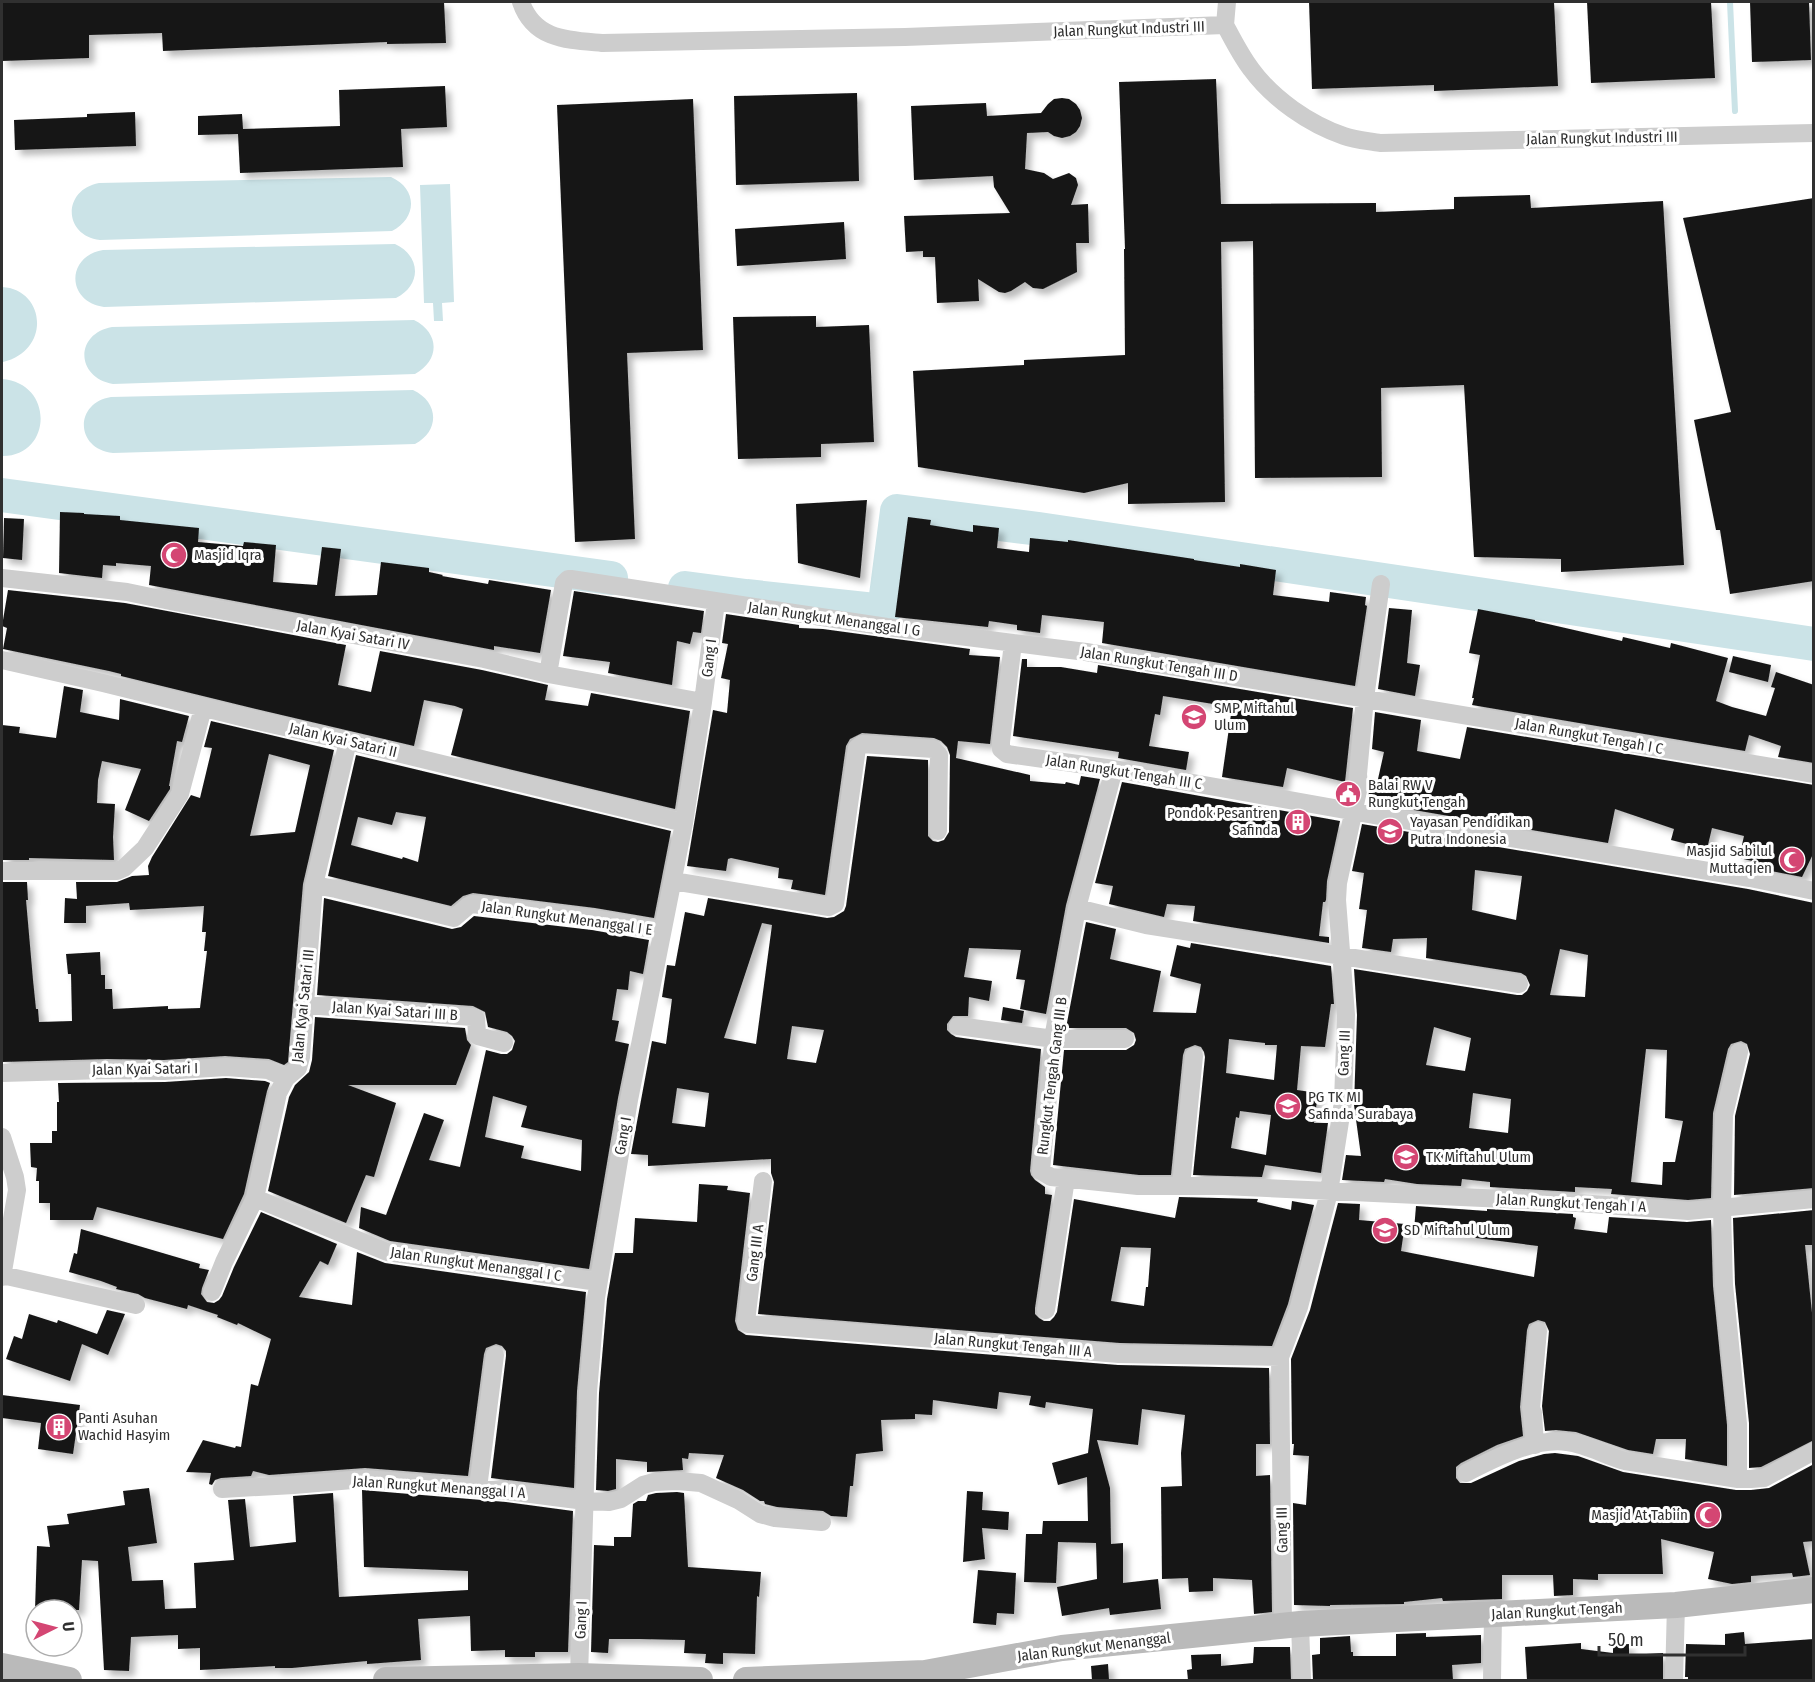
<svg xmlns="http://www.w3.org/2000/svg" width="1815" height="1682" viewBox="0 0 1815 1682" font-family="'Fira Sans Condensed',sans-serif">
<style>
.water{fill:#cbe3e7}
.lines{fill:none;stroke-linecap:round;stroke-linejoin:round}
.stream{stroke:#cbe3e7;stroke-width:6}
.river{stroke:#cbe3e7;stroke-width:34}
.building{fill:#171717;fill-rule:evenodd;filter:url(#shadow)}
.minor{stroke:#cdcdcd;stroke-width:18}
.secondary{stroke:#bababa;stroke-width:26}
.labels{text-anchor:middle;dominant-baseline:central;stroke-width:6;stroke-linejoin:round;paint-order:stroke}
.street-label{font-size:15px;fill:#303030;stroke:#fff}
.poi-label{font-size:15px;fill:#303030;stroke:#fff;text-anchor:start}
</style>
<defs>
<filter id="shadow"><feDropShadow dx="5.5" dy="5.5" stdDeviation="3" flood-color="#0004"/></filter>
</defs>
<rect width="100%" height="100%" fill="#fff"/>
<!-- water -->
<path class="water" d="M391,177C418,189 417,218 392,231L100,240C63,236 62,190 99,183Z
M450,184L454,302L442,303L443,321H434L433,303H424L420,185Z
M395,244C421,256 422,285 396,298L104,307C66,302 66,256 103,250Z
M2,287C45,289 52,350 3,362H2Z
M414,320C440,333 440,360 415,374L113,384C76,378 74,334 112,327Z
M2,379C55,383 52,457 2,456Z
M413,390C439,402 440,431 415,444L113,453C75,449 74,403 111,397Z"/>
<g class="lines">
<!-- stream -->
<path class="stream" d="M1730,2L1735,111"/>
<!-- river -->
<path class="river" d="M2,495L611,578
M685,588L746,596L884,611L897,511L1039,529L1814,644"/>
</g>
<!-- building -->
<path class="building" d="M2,2H444L446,43L387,44V42L163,51L162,33L89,35V58L2,61Z
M1309,2H1554L1558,86L1434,91V85L1312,89Z
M1587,2H1711L1715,78L1591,83Z
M1750,2H1809L1811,60L1752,62Z
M1216,79L1221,204L1376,203V212L1454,209V197L1530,195L1531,208L1663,201L1684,565L1561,572V559L1474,557L1464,385L1381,388L1382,477L1255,478L1253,241L1221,242L1225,502L1128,504V483L1084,493L918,467L913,371L1024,365V360L1125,355L1124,249H1125L1119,82Z
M445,86L447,127L401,129L403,167L240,173L238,134L198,135V116L242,114L243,129L340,126L339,90Z
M857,93L859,181L736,185L734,96Z
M1062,98L1069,99L1076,104L1080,110L1082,118L1080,126L1076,132L1070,136L1062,138L1054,136L1048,132L1027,133L1025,169L1044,173L1053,179L1069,173L1076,178L1078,185L1071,205L1088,204L1089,243H1076L1077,272L1043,289L1033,288L1025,282L1011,291L1005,293L999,292L978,279L979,301L937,303L935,257H923V251L906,252L904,216L1010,213L994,187L993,176L914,180L911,106L986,103L987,116L1041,113L1048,104L1054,99Z
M693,99L703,350L627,353L635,539L575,542L557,105Z
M135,112L136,146L15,150L14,120L87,117V114Z
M1814,198V581L1730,594L1720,530H1716L1694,420L1731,412L1683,218Z
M844,222L846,259L737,266L735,229Z
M816,316V327L869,325L874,442L821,444V457L738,459L733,317Z
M867,500L860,578L798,563L796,504Z
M60,512L84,513V514L120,516V520L199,528L198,542L243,546L244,542L276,545L273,582L317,585L322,547L341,549L335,596L377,595L381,562L429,568V572L443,575L442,576L488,584L489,580L551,590L540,653L494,646V650L149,585L151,566L116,563V566L103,565L102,578L59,573Z
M908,517L931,520L930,525L973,532V525L999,528L997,548L1029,552L1030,538L1068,542V540L1194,559V560L1240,567V564L1276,570L1273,595L1329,602L1330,592L1366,597L1365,605L1367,606L1355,686L1102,643L1104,622L1042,615L1040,633L1017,630V625L989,621L988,627L895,617Z
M4,518L24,519L22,560L3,558Z
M8,590L125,603L346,645L338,685L371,692L380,651L482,670L548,685L545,700L588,706L591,693L690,711L675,809L451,755L463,709L455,706L424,700L414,746L256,709L121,676V674L109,671L3,649L7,628L2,626Z
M574,591L704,611L701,633L693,632L690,644L677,641L672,685L608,673L610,662L563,656Z
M1389,608L1412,610L1407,663L1420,665L1415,696L1378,689Z
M1478,609L1535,620V621L1622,641L1623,637L1670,648L1671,643L1728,658L1716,701L1732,707L1766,716L1775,688L1771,687L1776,672L1814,685V763L1778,757L1781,746L1749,735L1745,751L1472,705L1474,698H1472L1480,655L1469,653Z
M726,614L799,625V628L823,629L970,649L969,655L1000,657L990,744L958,741L956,758L1030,775V781L1065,784L1066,782L1079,785L1081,776L1100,779L1066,905L1046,1014L1020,1009L1025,980L1016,979L1021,950L969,948L964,977L992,981L989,1001L969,997L968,1016H953L947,1024V1030L951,1034L956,1037L1041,1049L1030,1171L1031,1175L1035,1180L1045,1187V1194L1052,1195L1035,1308V1314L1039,1318L1044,1321H1050L1054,1317L1057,1312L1074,1199L1175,1218L1179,1197L1258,1199L1257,1202L1291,1210L1292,1201L1314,1205L1288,1304L1272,1346L1120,1343L758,1314L774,1182L771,1173V1159L648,1166V1155L631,1154L652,1041L666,1044L672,999L662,997L664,984L667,965L675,966L685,912L704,916L708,898L827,918L834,917L844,911L846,906L867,756L928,760V836L933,841L938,842L944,840L949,832L950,755L947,747L941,741L934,738L862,733L850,739L846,746L825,895L791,889L793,880L778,878L779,868L731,858L728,859L726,871L687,866L713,710L727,713L730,680L721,678L728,644L722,643ZM762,923L772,925L756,1044L724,1038ZM792,1026L824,1030L816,1063L787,1059ZM677,1088L709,1093L705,1127L672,1123ZM1121,1247L1151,1248L1148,1287H1146L1144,1306L1111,1301Z
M1733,656L1771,665L1768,682L1729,672Z
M1022,659H1027V667H1061L1097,673L1098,665L1353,708L1345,782L1287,768L1283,787L1222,777L1232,707L1163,696L1160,715L1155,714L1149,746L1189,752L1186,770L1118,758L1119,752L1013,736Z
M64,686L83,690L80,712L119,720L120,699L189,716L182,742L177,741L169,786H170V789L149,821L125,810L141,769L102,761L98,780L97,803L115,804L113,837L114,860L29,858V860H3L2,725L20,727L19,733L56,738Z
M1375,712L1421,720L1417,751L1460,759L1467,727L1814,785V852L1802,877L1756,868L1757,862L1739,858L1744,836L1712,828L1707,849L1671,840L1674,829L1615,809L1608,843L1367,802L1370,787L1376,788L1384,752L1372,749Z
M211,721L334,750L303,884L288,1062L284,1065L269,1059L225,1056L164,1060L107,1059L2,1062V882H27L28,900H26L33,980L36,1009H38L39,1022L72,1021L71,974H68L66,954L100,952L101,975H105V989H112L113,1009L168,1006V1009L200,1008L207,951H204L206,932H202L204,906L130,910L129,903L86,906V923H64L65,898L77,899L76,882H117L132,876L149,875L148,866L152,857L191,795L200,798L212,748L204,747ZM269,754L310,765L295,832L250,836Z
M356,755L671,831L654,918L595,908L473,893L463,896L451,906L328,876ZM396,812L426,817L418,862L403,857L402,859L351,845L358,817L392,825Z
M1122,782L1340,821L1327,881L1326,900L1325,902H1323L1319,936L1329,937V943L1193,921L1195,906L1167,904L1164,917L1109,904L1113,886L1095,883Z
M1362,824L1748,889L1814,903V1188L1734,1195L1735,1116L1750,1054L1747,1044L1741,1041L1731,1044L1728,1049L1713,1113L1711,1198L1688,1200L1611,1194L1612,1189L1575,1187V1192L1490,1187V1182L1462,1179L1461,1186L1417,1184L1385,1179L1384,1182L1342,1180L1346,1155L1361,1156L1354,1105L1357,1015L1354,969L1517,995H1522L1527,991L1530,985L1526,976L1521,973L1426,958L1427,938L1393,939L1391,952L1362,948L1367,910L1359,909L1364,873L1352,871ZM1475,870L1522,876L1516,920L1472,910ZM1560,949L1588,955L1585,997L1550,995ZM1434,1027L1471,1038L1465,1071L1426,1065ZM1646,1049L1667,1050L1665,1118L1683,1121L1675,1162H1663L1662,1185L1631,1182ZM1473,1093L1511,1099L1508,1133L1469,1128Z
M324,898L452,929L461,927L474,916L592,930L649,940L643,974L630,971L628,990L617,989L612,1020L619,1021L615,1041L629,1044L618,1098L589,1269L390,1241L359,1228L361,1207L386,1215L424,1113L444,1120L429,1160L460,1167L486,1050L501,1054H507L512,1050L515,1041L512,1036L507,1032L488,1027L485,1012L473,1006L317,995ZM493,1096L527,1106L521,1127L582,1140L581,1171L521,1158L524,1146L485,1137Z
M1086,922L1116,929L1110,959L1161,971L1153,1012L1196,1013L1201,984L1170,976L1177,945L1190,948L1191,943L1331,966L1334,1004H1331L1325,1047L1301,1046L1297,1090L1318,1093L1314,1123H1328L1321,1173L1265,1165L1262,1177L1193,1175L1205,1057L1204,1052L1201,1047L1195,1045L1185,1049L1183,1055L1171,1175H1139L1053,1165L1064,1050H1126L1134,1045L1136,1040L1134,1033L1126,1028H1066ZM1229,1039L1265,1043V1045H1277L1274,1080L1226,1073ZM1240,1111L1271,1115L1266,1155L1231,1148L1236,1117L1239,1118Z
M1003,1007L1024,1011L1022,1023L1001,1020Z
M315,1017L465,1028L467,1040L471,1045L456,1085H348L396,1103L374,1177L366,1175L346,1223L268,1191L289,1097L295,1085L309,1072L312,1060Z
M226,1078L265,1081L270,1083L267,1091L244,1194L223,1239L97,1207L93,1220H50V1203H39V1181H36L37,1168L31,1167L30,1143H52V1131H57V1102H59L58,1083L165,1082Z
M699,1184L728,1186L727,1190L750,1193L735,1321L738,1330L746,1335L1118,1365L1269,1368L1270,1444H1256V1476L1270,1475L1272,1612L1254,1614L1252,1580L1213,1578V1591L1189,1592L1188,1578L1162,1579L1161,1487L1182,1486L1181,1453L1185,1415L1142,1409L1138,1445L1097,1440L1110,1488L1111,1544L1123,1543V1583L1158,1579L1161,1609L1110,1615L1109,1608L1062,1616L1057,1587L1097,1579L1096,1543L1058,1542L1056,1583L1024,1582L1026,1534H1042L1043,1521H1088L1087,1477L1058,1485L1052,1463L1088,1453L1093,1409L1046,1402L1045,1408L1029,1405L1031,1396L999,1392L997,1409L933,1400L932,1415L915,1414V1419L881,1420L883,1451L856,1454L853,1486H850L847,1517L831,1516L823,1511L777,1507L765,1504L764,1501H760L743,1490L716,1478L724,1455L689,1453L688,1459L682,1458L683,1470L647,1472V1462L616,1459V1489L608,1491L596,1490L599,1393L607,1299L615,1253H633L635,1218L697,1222Z
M1338,1203L1360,1204L1359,1220L1405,1224L1401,1251L1534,1277L1538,1246L1414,1230L1416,1206L1487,1211V1209L1573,1214V1217L1576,1218L1574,1229L1607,1233L1609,1217L1687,1222L1711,1220L1713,1286L1727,1425V1466L1685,1459L1686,1439H1656L1653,1454L1628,1450L1576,1432L1556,1430L1545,1431L1542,1406L1549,1331L1545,1322L1538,1320L1529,1324L1527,1330L1520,1407L1523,1436L1497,1445L1461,1463L1456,1467V1478L1460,1483H1471L1519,1461L1544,1454L1555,1453L1578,1456L1623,1472L1736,1490H1751L1769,1488L1814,1464V1541L1803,1542L1810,1575L1793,1577L1792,1573L1751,1576V1582L1732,1584L1708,1579L1714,1552L1661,1539L1663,1574H1598V1580L1573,1579V1595L1554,1596L1553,1575H1502V1599L1443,1601L1442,1598L1404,1602V1604L1330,1605V1606L1294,1605L1293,1503L1306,1505L1309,1456L1293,1455L1294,1444H1292L1291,1359L1310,1310Z
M1814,1210V1245H1805L1814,1332V1440L1761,1467L1749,1468V1423L1735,1284L1733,1218Z
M261,1212L337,1244L328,1265L320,1261L299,1297L352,1305L357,1252L385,1263L586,1292L577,1391L574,1488L491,1478L506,1356V1351L502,1346L496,1344L486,1348L484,1354L468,1476L365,1468L269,1475L253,1471L251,1476L221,1478L215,1480L212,1485L209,1484L211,1473L186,1472L203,1440L235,1448L236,1446L241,1447L251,1384L258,1386L271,1339L238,1323L237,1325L217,1317L218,1315L188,1305L187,1309L145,1298L138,1294L116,1289L117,1287L101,1281L69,1272L74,1253L77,1254L81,1229L200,1264L199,1268L209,1270L202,1288L201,1294L207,1302L214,1303L219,1300L222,1296L234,1267Z
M107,1310L125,1314L108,1355L82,1344L70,1381L6,1359L14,1336L22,1339L29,1314L57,1323L58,1320L97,1334Z
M2,1395L80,1405L73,1454L38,1449L41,1423L2,1418Z
M149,1488L157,1543L128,1547L132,1581L163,1580L165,1609L196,1608L194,1563L234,1560L228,1500L245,1499L250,1547L296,1542L293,1496L333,1493L339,1597L468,1590V1571L364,1567L362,1490L506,1502L573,1511L568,1652H535V1657H505V1650L471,1651L470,1616L418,1619L421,1660L367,1664V1661L292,1668H275V1666L200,1670V1648L178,1649V1635L152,1636L131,1637L129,1671L104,1670L98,1561L82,1560L79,1610H35L37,1546L50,1547L47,1526L69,1524L67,1514L125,1505L123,1491Z
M967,1491L983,1492L982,1510L1009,1512L1008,1530L982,1528L985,1559L963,1562Z
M677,1492L684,1493L688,1567L761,1572L759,1597L757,1596L755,1654L723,1653V1664L705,1663L706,1654L684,1653L685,1640L639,1639H609L608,1653L591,1652L594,1545L614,1546V1537H631L633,1504L638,1501H646L648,1495L656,1493Z
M978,1570L1016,1573L1014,1614L997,1613L996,1625L973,1623Z
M1744,1632L1745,1644L1814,1639V1680H1688V1677H1685L1686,1644L1725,1645V1634Z
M1426,1633V1637L1481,1635V1663L1452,1665L1453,1680H1313L1312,1655L1320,1654V1638L1350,1636L1351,1652H1353V1656H1396V1634Z
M1581,1643V1649L1613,1653V1645L1629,1644V1655L1663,1653V1679L1631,1680H1527L1525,1647Z
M1254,1647H1290L1291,1680H1188L1187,1670L1192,1669L1191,1655L1221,1654V1666L1253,1663Z
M1108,1664L1109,1680H1092L1091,1666Z"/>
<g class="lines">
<!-- minor -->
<path class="minor" d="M521,2C534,40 568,40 602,43L905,37L1225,25C1233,40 1241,56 1251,69C1273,99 1309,124 1344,136C1355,140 1369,141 1380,143L1814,133
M1225,25L1227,2
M2,578L127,592L175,602L484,659L548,674L703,702
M1013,643L1001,742V749L1007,754L1114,769L1379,816L1750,878L1814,891
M2,660L103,683L253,720L348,741L684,823
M548,674L564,583L568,579H571L887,627L1086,652L1814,774
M1114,769L1077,908L1054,1033L1041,1171L1051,1177L1138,1186H1223L1550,1201L1688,1211L1814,1199
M2,871H117L124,868L145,848L180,794L203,708
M673,881L829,907L835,904L857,748L862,744L933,749L939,755L938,831
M314,885L336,889L454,918L468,906L472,904L594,919L662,931
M1077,908L1146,925L1519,984
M305,1005L472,1017L476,1019L477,1033L478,1036L504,1043
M958,1026L1054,1039H1125
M2,1073L107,1070L164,1071L226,1067L268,1070L286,1078
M2,1137L15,1177L17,1190L2,1277
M763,1181L746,1322L748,1324L1119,1354L1280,1357
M1181,1186L1194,1056
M255,1198L387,1252L598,1282
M2,1275L136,1305
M212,1292L224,1262L255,1198L278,1093L286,1078L298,1068L301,1057L314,885L348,741
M1046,1310L1066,1179
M1535,1445L1533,1413L1531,1408L1538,1331
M1466,1473C1493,1459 1536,1437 1567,1442C1586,1444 1606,1456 1625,1461L1738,1479H1751L1764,1478L1814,1451
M1738,1479V1424L1724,1285L1722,1209L1724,1115L1739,1052
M478,1488L495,1355
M222,1489L294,1485L364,1479L507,1491L585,1501L609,1502L621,1499L643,1485L654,1482L677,1481L701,1483L738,1500L760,1514L775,1518L822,1522
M1300,1624L1302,1680
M1283,1626L1280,1357L1299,1307L1329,1192L1343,1102L1346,1015L1337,900L1338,883L1359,786L1358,774L1365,698L1381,584
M579,1676L588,1392L596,1298L629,1100L684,823L703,702L716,602
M1492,1680L1493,1615
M1674,1680L1676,1605"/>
<!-- secondary -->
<path class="secondary" d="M2,1666L69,1680
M386,1680L579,1676L700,1680
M746,1680L925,1673L1062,1648L1300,1624L1676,1605L1814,1590"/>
</g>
<!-- icons -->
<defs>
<g id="mosque-disc" transform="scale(1.35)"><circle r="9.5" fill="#d44673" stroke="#fff"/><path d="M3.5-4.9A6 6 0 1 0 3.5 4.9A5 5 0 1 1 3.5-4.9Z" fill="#fff"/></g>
<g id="school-disc" transform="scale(1.35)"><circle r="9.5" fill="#d44673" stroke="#fff"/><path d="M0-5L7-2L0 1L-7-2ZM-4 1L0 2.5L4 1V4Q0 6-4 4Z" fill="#fff"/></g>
<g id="civic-disc" transform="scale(1.35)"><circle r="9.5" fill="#d44673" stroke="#fff"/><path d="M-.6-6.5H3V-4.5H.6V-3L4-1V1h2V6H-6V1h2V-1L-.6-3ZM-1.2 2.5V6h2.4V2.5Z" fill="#fff"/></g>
<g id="building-disc" transform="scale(1.35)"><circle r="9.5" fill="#d44673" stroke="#fff"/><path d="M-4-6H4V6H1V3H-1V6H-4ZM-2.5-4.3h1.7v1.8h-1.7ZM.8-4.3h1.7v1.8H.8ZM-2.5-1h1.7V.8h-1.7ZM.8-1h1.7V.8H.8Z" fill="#fff"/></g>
</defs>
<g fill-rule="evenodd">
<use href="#mosque-disc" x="174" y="555"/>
<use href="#school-disc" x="1194" y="717"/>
<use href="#civic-disc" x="1348" y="794"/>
<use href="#building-disc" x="1298" y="822"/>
<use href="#school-disc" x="1390" y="831"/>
<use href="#mosque-disc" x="1792" y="860"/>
<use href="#school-disc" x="1288" y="1106"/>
<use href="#school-disc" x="1406" y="1157"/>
<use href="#school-disc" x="1385" y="1230"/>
<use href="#building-disc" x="59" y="1427"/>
<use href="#mosque-disc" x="1708" y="1515"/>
</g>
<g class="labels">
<!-- street labels -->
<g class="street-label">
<text transform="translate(1129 29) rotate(-2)">Jalan Rungkut Industri III</text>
<text transform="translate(1602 138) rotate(-1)">Jalan Rungkut Industri III</text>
<text transform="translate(834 619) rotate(8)">Jalan Rungkut Menanggal I G</text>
<text transform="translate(353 635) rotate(10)">Jalan Kyai Satari IV</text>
<text transform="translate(709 658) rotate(-83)">Gang I</text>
<text transform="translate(1159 664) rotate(9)">Jalan Rungkut Tengah III D</text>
<text transform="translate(1589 736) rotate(10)">Jalan Rungkut Tengah I C</text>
<text transform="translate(343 740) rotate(13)">Jalan Kyai Satari II</text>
<text transform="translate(1124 772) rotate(9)">Jalan Rungkut Tengah III C</text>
<text transform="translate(567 918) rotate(8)">Jalan Rungkut Menanggal I E</text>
<text transform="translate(303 1006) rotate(-84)">Jalan Kyai Satari III</text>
<text transform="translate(395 1011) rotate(4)">Jalan Kyai Satari III B</text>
<text transform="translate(1344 1053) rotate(-88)">Gang III</text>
<text transform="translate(145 1069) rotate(-1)">Jalan Kyai Satari I</text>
<text transform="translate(1052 1076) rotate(-83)">Rungkut Tengah Gang III B</text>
<text transform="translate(623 1136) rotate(-80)">Gang I</text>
<text transform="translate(1571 1203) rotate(3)">Jalan Rungkut Tengah I A</text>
<text transform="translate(755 1253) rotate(-83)">Gang III A</text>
<text transform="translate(476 1264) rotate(8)">Jalan Rungkut Menanggal I C</text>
<text transform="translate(1013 1345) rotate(5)">Jalan Rungkut Tengah III A</text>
<text transform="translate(439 1487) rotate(4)">Jalan Rungkut Menanggal I A</text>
<text transform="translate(1282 1530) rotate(-91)">Gang III</text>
<text transform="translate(1557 1611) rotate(-3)">Jalan Rungkut Tengah</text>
<text transform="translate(581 1620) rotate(-88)">Gang I</text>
<text transform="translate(1094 1647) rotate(-7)">Jalan Rungkut Menanggal</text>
</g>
<!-- poi labels -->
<g class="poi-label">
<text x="194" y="555">Masjid Iqra</text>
<text x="1214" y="708">SMP Miftahul<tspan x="1214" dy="17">Ulum</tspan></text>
<text x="1368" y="785">Balai RW V<tspan x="1368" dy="17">Rungkut Tengah</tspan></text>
<text x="1278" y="813" text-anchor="end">Pondok Pesantren<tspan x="1278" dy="17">Safinda</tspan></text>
<text x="1410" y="822">Yayasan Pendidikan<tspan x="1410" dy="17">Putra Indonesia</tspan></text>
<text x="1772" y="851" text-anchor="end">Masjid Sabilul<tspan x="1772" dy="17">Muttaqien</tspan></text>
<text x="1308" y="1097">PG TK MI<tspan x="1308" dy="17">Safinda Surabaya</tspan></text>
<text x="1426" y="1157">TK Miftahul Ulum</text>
<text x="1404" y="1230">SD Miftahul Ulum</text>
<text x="78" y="1418">Panti Asuhan<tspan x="78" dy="17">Wachid Hasyim</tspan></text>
<text x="1688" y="1515" text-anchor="end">Masjid At Tabiin</text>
</g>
</g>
<!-- border -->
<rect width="1815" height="1682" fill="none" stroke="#303030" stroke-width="6"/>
<!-- north arrow -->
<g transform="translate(54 1628) rotate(84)"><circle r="28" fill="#ffffff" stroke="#acacac" stroke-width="1.5"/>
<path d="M0-4.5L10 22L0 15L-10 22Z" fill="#d44673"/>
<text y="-9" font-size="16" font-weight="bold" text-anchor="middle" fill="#303030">U</text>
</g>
<!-- scale -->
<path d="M1599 1646v9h146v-9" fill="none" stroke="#303030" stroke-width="3"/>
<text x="1608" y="1646" font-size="18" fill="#303030" stroke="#ffffff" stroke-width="4.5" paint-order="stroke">50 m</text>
</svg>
